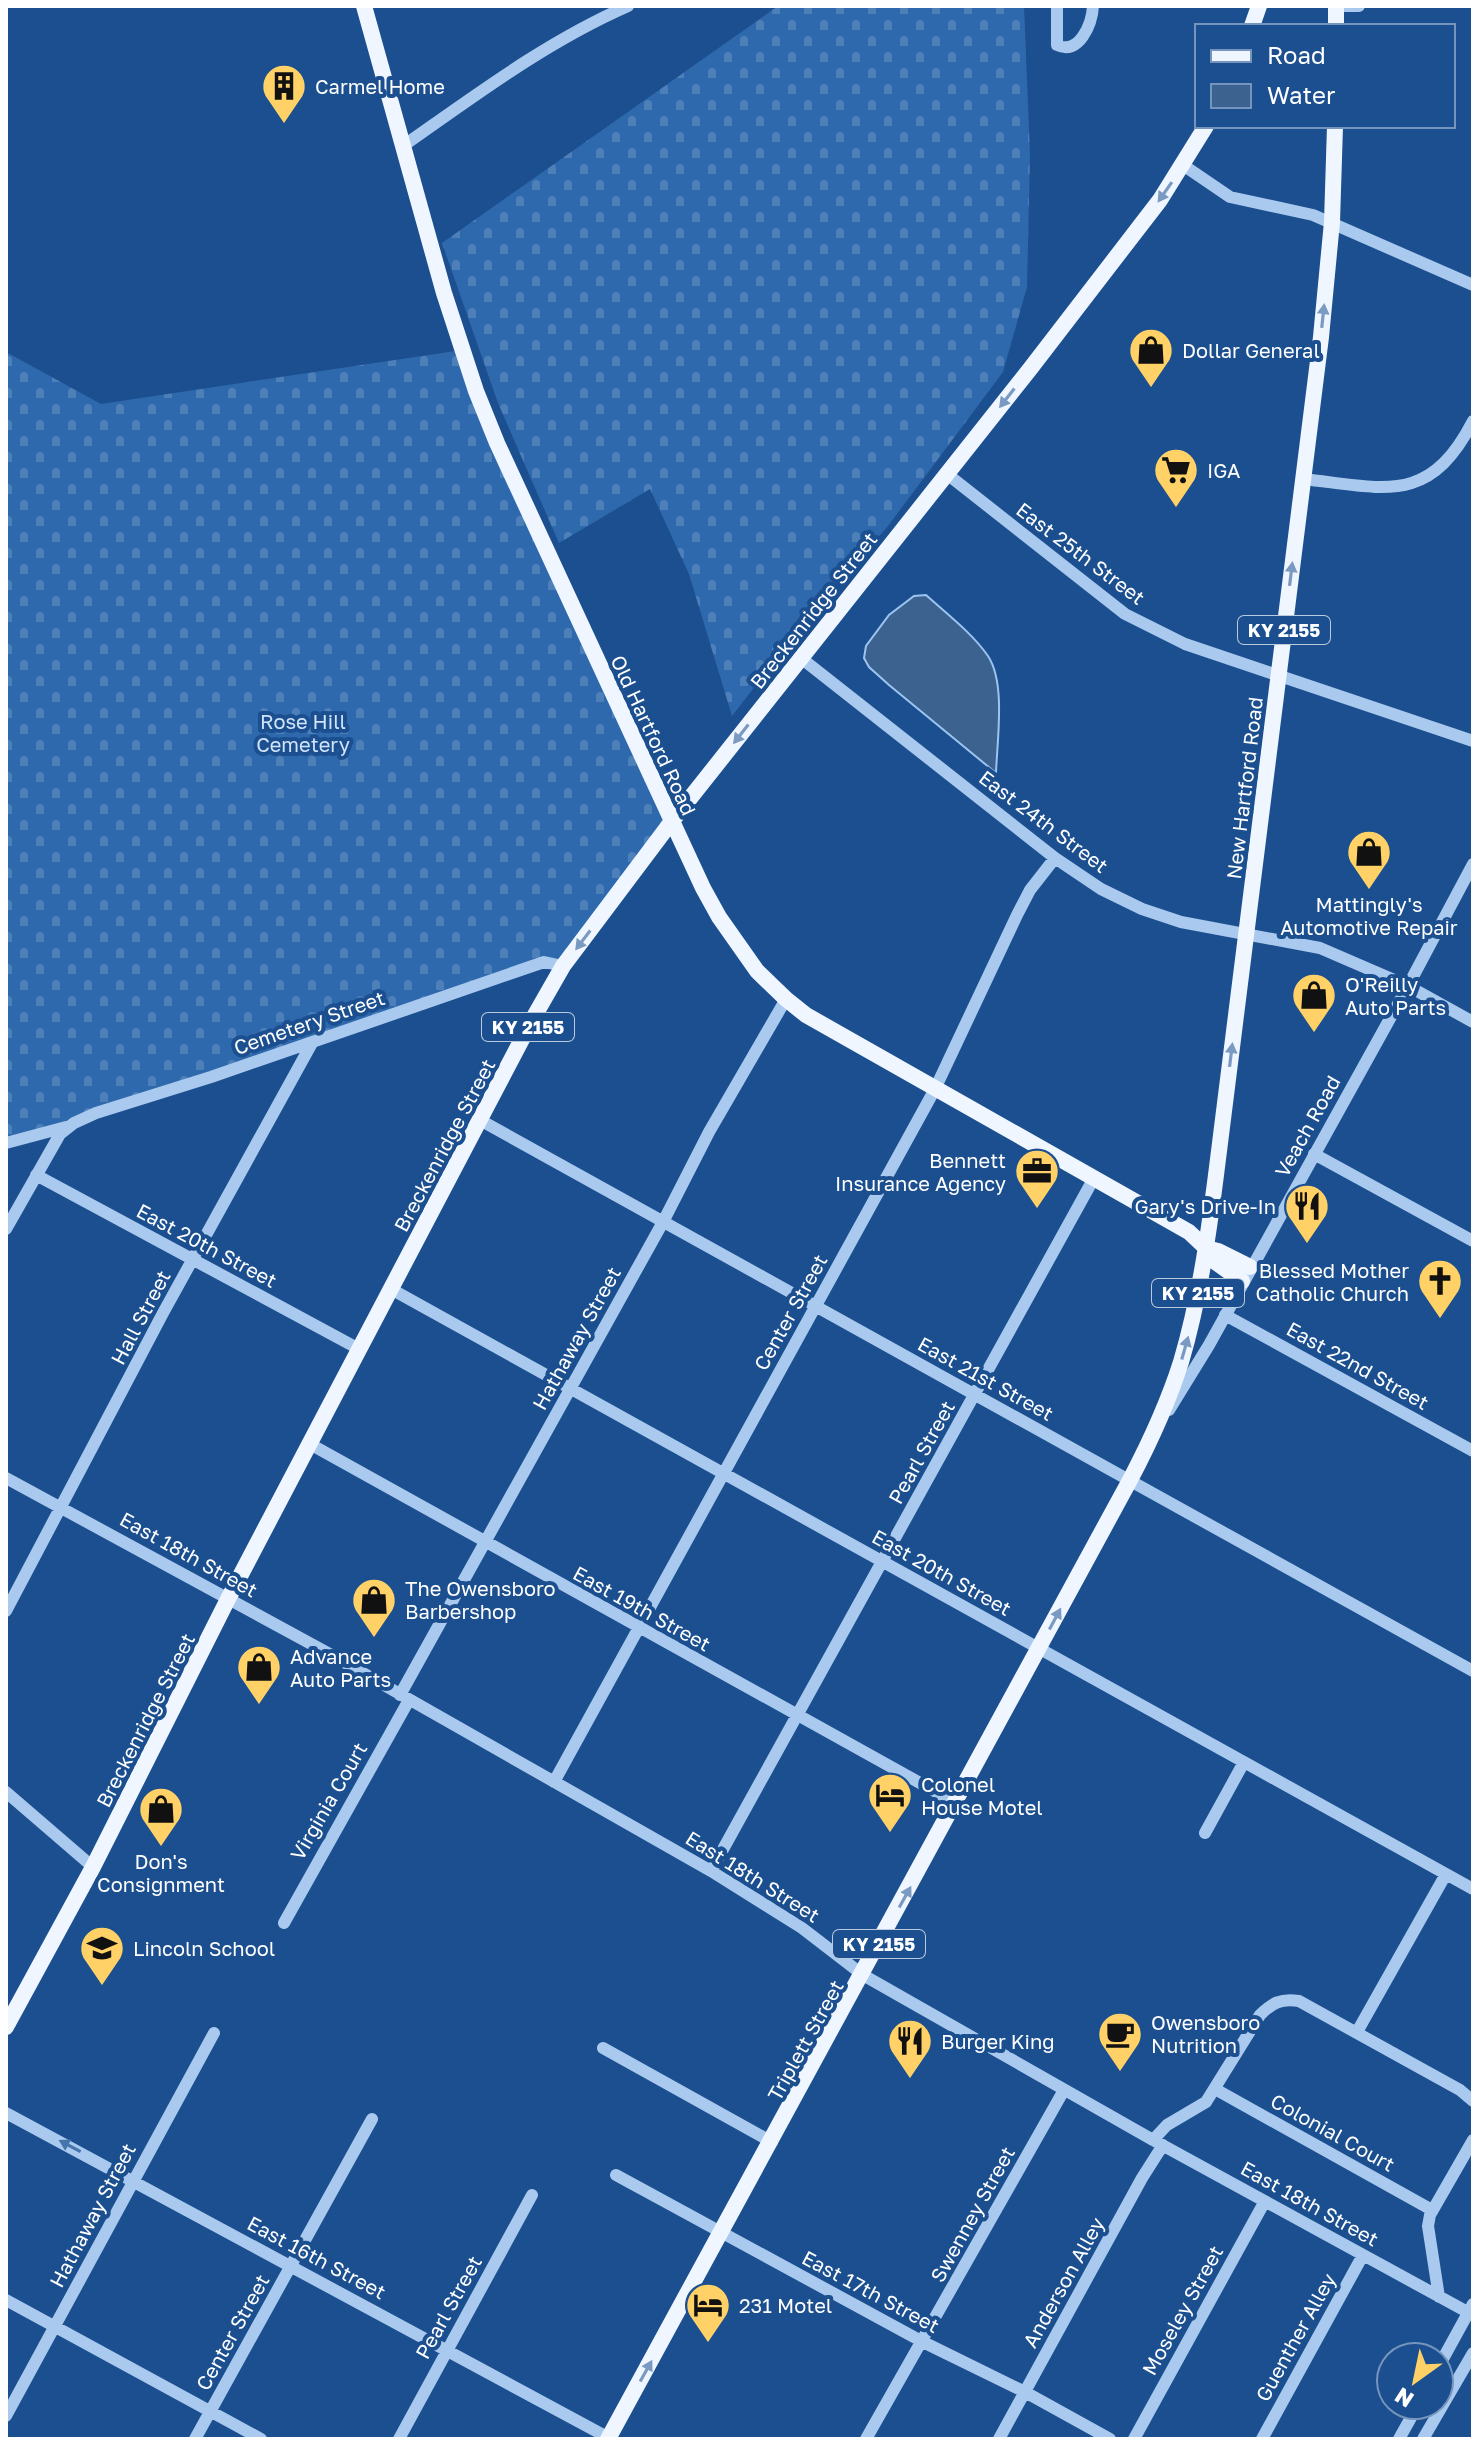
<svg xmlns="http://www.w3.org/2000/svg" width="1479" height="2445" viewBox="0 0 1479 2445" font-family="'Golos Text',sans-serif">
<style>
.cemetery{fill:url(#cemetery-stones)}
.water{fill:#3c6290;stroke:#9cc4f0;stroke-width:2}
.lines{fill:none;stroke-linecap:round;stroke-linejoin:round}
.minor{stroke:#a9c9ee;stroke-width:12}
.major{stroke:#f0f6ff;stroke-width:16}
.oneway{fill:#7b9ac1}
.oneway2{fill:#4674ac}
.labels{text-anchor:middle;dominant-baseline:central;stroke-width:8;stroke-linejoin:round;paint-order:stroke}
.shield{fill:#1b4f8f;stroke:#bbcadd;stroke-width:2}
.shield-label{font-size:18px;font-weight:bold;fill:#fff}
.poi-label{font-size:20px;fill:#fff;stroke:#1b4f8f;text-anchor:start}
.street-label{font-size:20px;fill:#fff;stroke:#1b4f8f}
.park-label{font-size:20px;fill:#cfe3fa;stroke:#1b4f8f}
</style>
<defs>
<pattern id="cemetery-stones" width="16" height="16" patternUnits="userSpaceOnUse" patternTransform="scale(2)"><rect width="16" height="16" fill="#2e69ad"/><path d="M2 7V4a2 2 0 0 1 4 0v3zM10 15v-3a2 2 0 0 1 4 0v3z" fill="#4d80b9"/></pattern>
</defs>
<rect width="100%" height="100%" fill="#1b4f8f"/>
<!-- cemetery -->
<path class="cemetery" d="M778,6H1024L1030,155L1027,287L1003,372L888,526L803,624L732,716L689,574L650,489L559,543L498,403L442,243Z
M462,350L672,821L563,966L544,962L6,1143V352L101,404Z"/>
<!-- water -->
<path class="water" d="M926,595C947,614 972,633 988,656C1006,683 997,741 996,773L889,685L869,667L864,658L866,646L889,615L914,596Z"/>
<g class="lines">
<!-- minor -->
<path class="minor" d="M1057,6V45C1079,56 1092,24 1093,6
M1341,6H1359
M403,146C476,95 546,42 628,6
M1183,165L1230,197L1313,215L1473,285
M947,474L1125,614L1185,644L1473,741
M1303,479C1385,488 1429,506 1473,421
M801,658L1055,858L1101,889L1142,909L1181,922L1320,948L1408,986L1473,1022
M480,1120L1473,1671
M6,1143L66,1127
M1314,1154L1473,1241
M36,1175L359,1349
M6,1229L60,1134L74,1123L96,1113L211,1077L544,962L563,966
M391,1289L1473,1889
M1225,1315L1473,1451
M1169,1410L1209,1345L1408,986L1473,864
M310,1444L956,1803
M6,1478L326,1652L711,1871L802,1928L863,1975L1153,2140L1473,2315
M6,1611L163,1313L312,1043
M400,1695L663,1222L709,1132L786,999
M554,1782L935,1089L1017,915L1030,890L1055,858
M6,1792L93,1867
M1205,1833L1244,1762
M711,1871L1094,1178
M284,1923L409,1700
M1357,2032L1446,1874
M603,2048L772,2142
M1215,2089L1432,2210
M6,2113L609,2438
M1153,2140L1167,2125L1206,2102L1260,2015C1272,2003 1281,1998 1299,2001L1460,2090L1473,2101
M616,2175L923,2342L1025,2392L1110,2439
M1439,2297L1428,2226L1430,2215L1473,2140
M6,2300L261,2439
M1439,2366L1473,2304
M6,2416L214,2033
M195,2439L372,2119
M399,2439L532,2195
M866,2439L1064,2090
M999,2439L1142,2178L1163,2145
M1134,2439L1265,2201
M1262,2439L1363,2255
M1399,2439L1418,2405
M1423,2439L1473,2353"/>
<!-- major -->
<path class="major" d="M364,6L444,293L476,391L497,443L703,888L719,917L757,971L786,999L806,1015L1189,1232L1206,1248L1214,1261L1242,1281
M1252,26L1259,6
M1336,26V6
M1206,1248L1218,1251L1250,1267
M6,2027L93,1867L228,1599L531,1022L563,966L672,821L1030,369L1160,200L1206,126
M608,2439L1130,1480C1150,1442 1168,1403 1181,1362C1199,1301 1208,1238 1216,1175L1321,337L1332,222L1335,126"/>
</g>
<!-- one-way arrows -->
<defs><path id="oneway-solid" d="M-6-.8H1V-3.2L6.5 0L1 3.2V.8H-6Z" transform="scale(2)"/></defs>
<g class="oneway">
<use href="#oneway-solid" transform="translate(1165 192) rotate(125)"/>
<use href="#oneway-solid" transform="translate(1323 316) rotate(-84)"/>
<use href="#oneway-solid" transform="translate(1007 398) rotate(128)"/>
<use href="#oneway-solid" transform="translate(1291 574) rotate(-83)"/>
<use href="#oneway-solid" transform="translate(741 734) rotate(128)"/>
<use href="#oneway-solid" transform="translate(583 940) rotate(127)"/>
<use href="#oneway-solid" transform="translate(1231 1055) rotate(-83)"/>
<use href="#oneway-solid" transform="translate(1185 1348) rotate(-74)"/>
<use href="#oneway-solid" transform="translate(1055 1619) rotate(-62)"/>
<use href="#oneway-solid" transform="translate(905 1897) rotate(-61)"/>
<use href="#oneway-solid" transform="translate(646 2371) rotate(-61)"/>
</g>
<use class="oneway2" href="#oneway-solid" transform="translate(70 2146) rotate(-152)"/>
<!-- icons -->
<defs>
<g id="building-pin" transform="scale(2.3)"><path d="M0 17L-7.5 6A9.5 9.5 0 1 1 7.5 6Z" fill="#ffd166" stroke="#1b4f8f"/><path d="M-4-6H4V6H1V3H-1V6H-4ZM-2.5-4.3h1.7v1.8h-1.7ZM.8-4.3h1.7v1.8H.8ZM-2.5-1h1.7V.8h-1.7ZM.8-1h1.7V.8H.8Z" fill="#111"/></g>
<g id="shop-pin" transform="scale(2.3)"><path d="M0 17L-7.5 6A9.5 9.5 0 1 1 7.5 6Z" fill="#ffd166" stroke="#1b4f8f"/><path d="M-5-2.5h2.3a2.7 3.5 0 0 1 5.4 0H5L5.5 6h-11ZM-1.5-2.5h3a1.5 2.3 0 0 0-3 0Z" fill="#111"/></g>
<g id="supermarket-pin" transform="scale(2.3)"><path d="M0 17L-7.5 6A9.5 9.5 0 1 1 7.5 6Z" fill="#ffd166" stroke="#1b4f8f"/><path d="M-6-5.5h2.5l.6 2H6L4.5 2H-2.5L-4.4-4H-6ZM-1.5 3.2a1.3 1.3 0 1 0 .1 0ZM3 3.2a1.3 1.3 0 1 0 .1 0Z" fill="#111"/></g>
<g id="office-pin" transform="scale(2.3)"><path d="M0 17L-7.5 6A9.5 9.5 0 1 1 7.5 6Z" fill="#ffd166" stroke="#1b4f8f"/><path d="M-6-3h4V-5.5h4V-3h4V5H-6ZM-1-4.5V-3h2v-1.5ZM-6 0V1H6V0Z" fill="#111"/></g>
<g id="restaurant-pin" transform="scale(2.3)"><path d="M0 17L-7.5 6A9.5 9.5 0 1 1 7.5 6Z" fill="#ffd166" stroke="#1b4f8f"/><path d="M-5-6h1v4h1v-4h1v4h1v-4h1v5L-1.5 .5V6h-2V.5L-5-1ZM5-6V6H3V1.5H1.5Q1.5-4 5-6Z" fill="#111"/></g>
<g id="church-pin" transform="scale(2.3)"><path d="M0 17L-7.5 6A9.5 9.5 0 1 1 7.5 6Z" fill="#ffd166" stroke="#1b4f8f"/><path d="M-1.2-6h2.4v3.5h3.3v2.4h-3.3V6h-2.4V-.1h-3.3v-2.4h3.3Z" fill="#111"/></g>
<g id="hotel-pin" transform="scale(2.3)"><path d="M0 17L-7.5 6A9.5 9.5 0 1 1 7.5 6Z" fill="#ffd166" stroke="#1b4f8f"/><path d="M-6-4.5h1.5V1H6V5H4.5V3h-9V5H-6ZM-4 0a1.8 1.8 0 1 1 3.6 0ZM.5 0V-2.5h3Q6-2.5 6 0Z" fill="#111"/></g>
<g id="school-pin" transform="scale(2.3)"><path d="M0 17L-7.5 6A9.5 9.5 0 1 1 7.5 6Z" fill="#ffd166" stroke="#1b4f8f"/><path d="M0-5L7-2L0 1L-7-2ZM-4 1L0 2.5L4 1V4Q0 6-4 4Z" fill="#111"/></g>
<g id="cafe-pin" transform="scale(2.3)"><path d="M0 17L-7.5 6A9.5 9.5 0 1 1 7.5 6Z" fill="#ffd166" stroke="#1b4f8f"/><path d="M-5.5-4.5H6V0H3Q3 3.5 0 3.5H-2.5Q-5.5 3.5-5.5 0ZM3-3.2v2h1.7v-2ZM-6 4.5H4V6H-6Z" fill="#111"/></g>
</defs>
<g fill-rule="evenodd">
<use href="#building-pin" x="284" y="86"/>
<use href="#shop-pin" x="1151" y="350"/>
<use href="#supermarket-pin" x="1176" y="470"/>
<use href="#shop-pin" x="1369" y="852"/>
<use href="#shop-pin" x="1314" y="995"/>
<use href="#office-pin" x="1037" y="1171"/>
<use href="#restaurant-pin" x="1307" y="1206"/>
<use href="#church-pin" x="1440" y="1281"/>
<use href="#shop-pin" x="374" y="1600"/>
<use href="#shop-pin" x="259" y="1667"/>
<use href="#hotel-pin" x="890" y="1795"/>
<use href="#shop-pin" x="161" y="1809"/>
<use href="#school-pin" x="102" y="1948"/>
<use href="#cafe-pin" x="1120" y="2034"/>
<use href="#restaurant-pin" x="910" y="2041"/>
<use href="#hotel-pin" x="708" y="2305"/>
</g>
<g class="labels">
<!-- shield labels -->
<g class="shield">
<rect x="1238" y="616" width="92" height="28" rx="6"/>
<rect x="482" y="1013" width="92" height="28" rx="6"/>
<rect x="1152" y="1279" width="92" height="28" rx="6"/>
<rect x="833" y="1930" width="92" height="28" rx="6"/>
</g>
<g class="shield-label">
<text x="1284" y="630">KY 2155</text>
<text x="528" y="1027">KY 2155</text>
<text x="1198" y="1293">KY 2155</text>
<text x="879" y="1944">KY 2155</text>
</g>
<!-- poi labels -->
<g class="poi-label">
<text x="315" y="86">Carmel Home</text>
<text x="1182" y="350">Dollar General</text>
<text x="1207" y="470">IGA</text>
<text x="1369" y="904" text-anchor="middle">Mattingly's<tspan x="1369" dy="23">Automotive Repair</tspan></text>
<text x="1345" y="984">O'Reilly<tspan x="1345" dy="23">Auto Parts</tspan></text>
<text x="1006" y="1160" text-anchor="end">Bennett<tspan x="1006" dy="23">Insurance Agency</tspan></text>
<text x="1276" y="1206" text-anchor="end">Gary's Drive-In</text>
<text x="1409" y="1270" text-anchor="end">Blessed Mother<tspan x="1409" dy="23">Catholic Church</tspan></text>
<text x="405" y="1588">The Owensboro<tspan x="405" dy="23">Barbershop</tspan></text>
<text x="290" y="1656">Advance<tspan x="290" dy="23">Auto Parts</tspan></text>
<text x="921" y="1784">Colonel<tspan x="921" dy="23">House Motel</tspan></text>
<text x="161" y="1861" text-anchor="middle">Don's<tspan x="161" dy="23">Consignment</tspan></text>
<text x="133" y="1948">Lincoln School</text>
<text x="1151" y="2022">Owensboro<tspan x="1151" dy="23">Nutrition</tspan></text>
<text x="941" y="2041">Burger King</text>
<text x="739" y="2305">231 Motel</text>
</g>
<!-- street labels -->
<g class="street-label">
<text transform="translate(1081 553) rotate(37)">East 25th Street</text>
<text transform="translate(813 610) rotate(-52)">Breckenridge Street</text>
<text transform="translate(654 735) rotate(65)">Old Hartford Road</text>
<text transform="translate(1244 788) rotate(-83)">New Hartford Road</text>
<text transform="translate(1044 821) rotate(37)">East 24th Street</text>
<text transform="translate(309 1022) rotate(-19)">Cemetery Street</text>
<text transform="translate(1307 1126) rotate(-61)">Veach Road</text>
<text transform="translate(444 1145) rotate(-62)">Breckenridge Street</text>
<text transform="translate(207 1245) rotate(28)">East 20th Street</text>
<text transform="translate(790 1312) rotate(-61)">Center Street</text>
<text transform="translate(140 1317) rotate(-62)">Hall Street</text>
<text transform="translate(576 1338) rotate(-61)">Hathaway Street</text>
<text transform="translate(1358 1365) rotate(29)">East 22nd Street</text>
<text transform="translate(986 1378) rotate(29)">East 21st Street</text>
<text transform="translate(921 1452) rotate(-61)">Pearl Street</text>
<text transform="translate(189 1554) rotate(29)">East 18th Street</text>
<text transform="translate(942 1572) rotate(29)">East 20th Street</text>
<text transform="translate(642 1608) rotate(29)">East 19th Street</text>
<text transform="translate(145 1720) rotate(-63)">Breckenridge Street</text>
<text transform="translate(328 1801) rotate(-60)">Virginia Court</text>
<text transform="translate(753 1876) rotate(32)">East 18th Street</text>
<text transform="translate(805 2040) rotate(-61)">Triplett Street</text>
<text transform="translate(1333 2132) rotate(29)">Colonial Court</text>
<text transform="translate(1310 2203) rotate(29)">East 18th Street</text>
<text transform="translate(972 2214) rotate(-61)">Swenney Street</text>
<text transform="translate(92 2215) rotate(-62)">Hathaway Street</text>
<text transform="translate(317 2257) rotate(28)">East 16th Street</text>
<text transform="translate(1063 2282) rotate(-61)">Anderson Alley</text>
<text transform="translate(871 2291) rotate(28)">East 17th Street</text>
<text transform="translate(448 2307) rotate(-61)">Pearl Street</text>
<text transform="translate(1182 2310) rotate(-61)">Moseley Street</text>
<text transform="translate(232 2332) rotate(-61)">Center Street</text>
<text transform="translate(1295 2337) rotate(-61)">Guenther Alley</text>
</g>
<!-- park labels -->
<g class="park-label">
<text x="303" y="721">Rose Hill<tspan x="303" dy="23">Cemetery</tspan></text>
</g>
</g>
<!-- border -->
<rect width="1479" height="2445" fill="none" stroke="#ffffff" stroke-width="16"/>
<!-- legend -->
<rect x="1195" y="24" width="260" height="104" fill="#1b4f8f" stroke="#7695bc" stroke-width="2"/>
<rect x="1211" y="50" width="40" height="12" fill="#f0f6ff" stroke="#7695bc" stroke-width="2"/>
<text x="1267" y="64" font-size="24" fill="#ffffff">Road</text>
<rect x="1211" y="84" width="40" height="24" fill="#3c6290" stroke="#7695bc" stroke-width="2"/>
<text x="1267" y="104" font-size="24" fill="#ffffff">Water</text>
<!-- north arrow -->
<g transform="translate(1415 2381) rotate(213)"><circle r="38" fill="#1b4f8f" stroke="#7695bc" stroke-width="2"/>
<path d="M0-6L14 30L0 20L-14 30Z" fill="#ffd166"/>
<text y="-12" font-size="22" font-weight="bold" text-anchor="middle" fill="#ffffff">N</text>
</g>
</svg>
